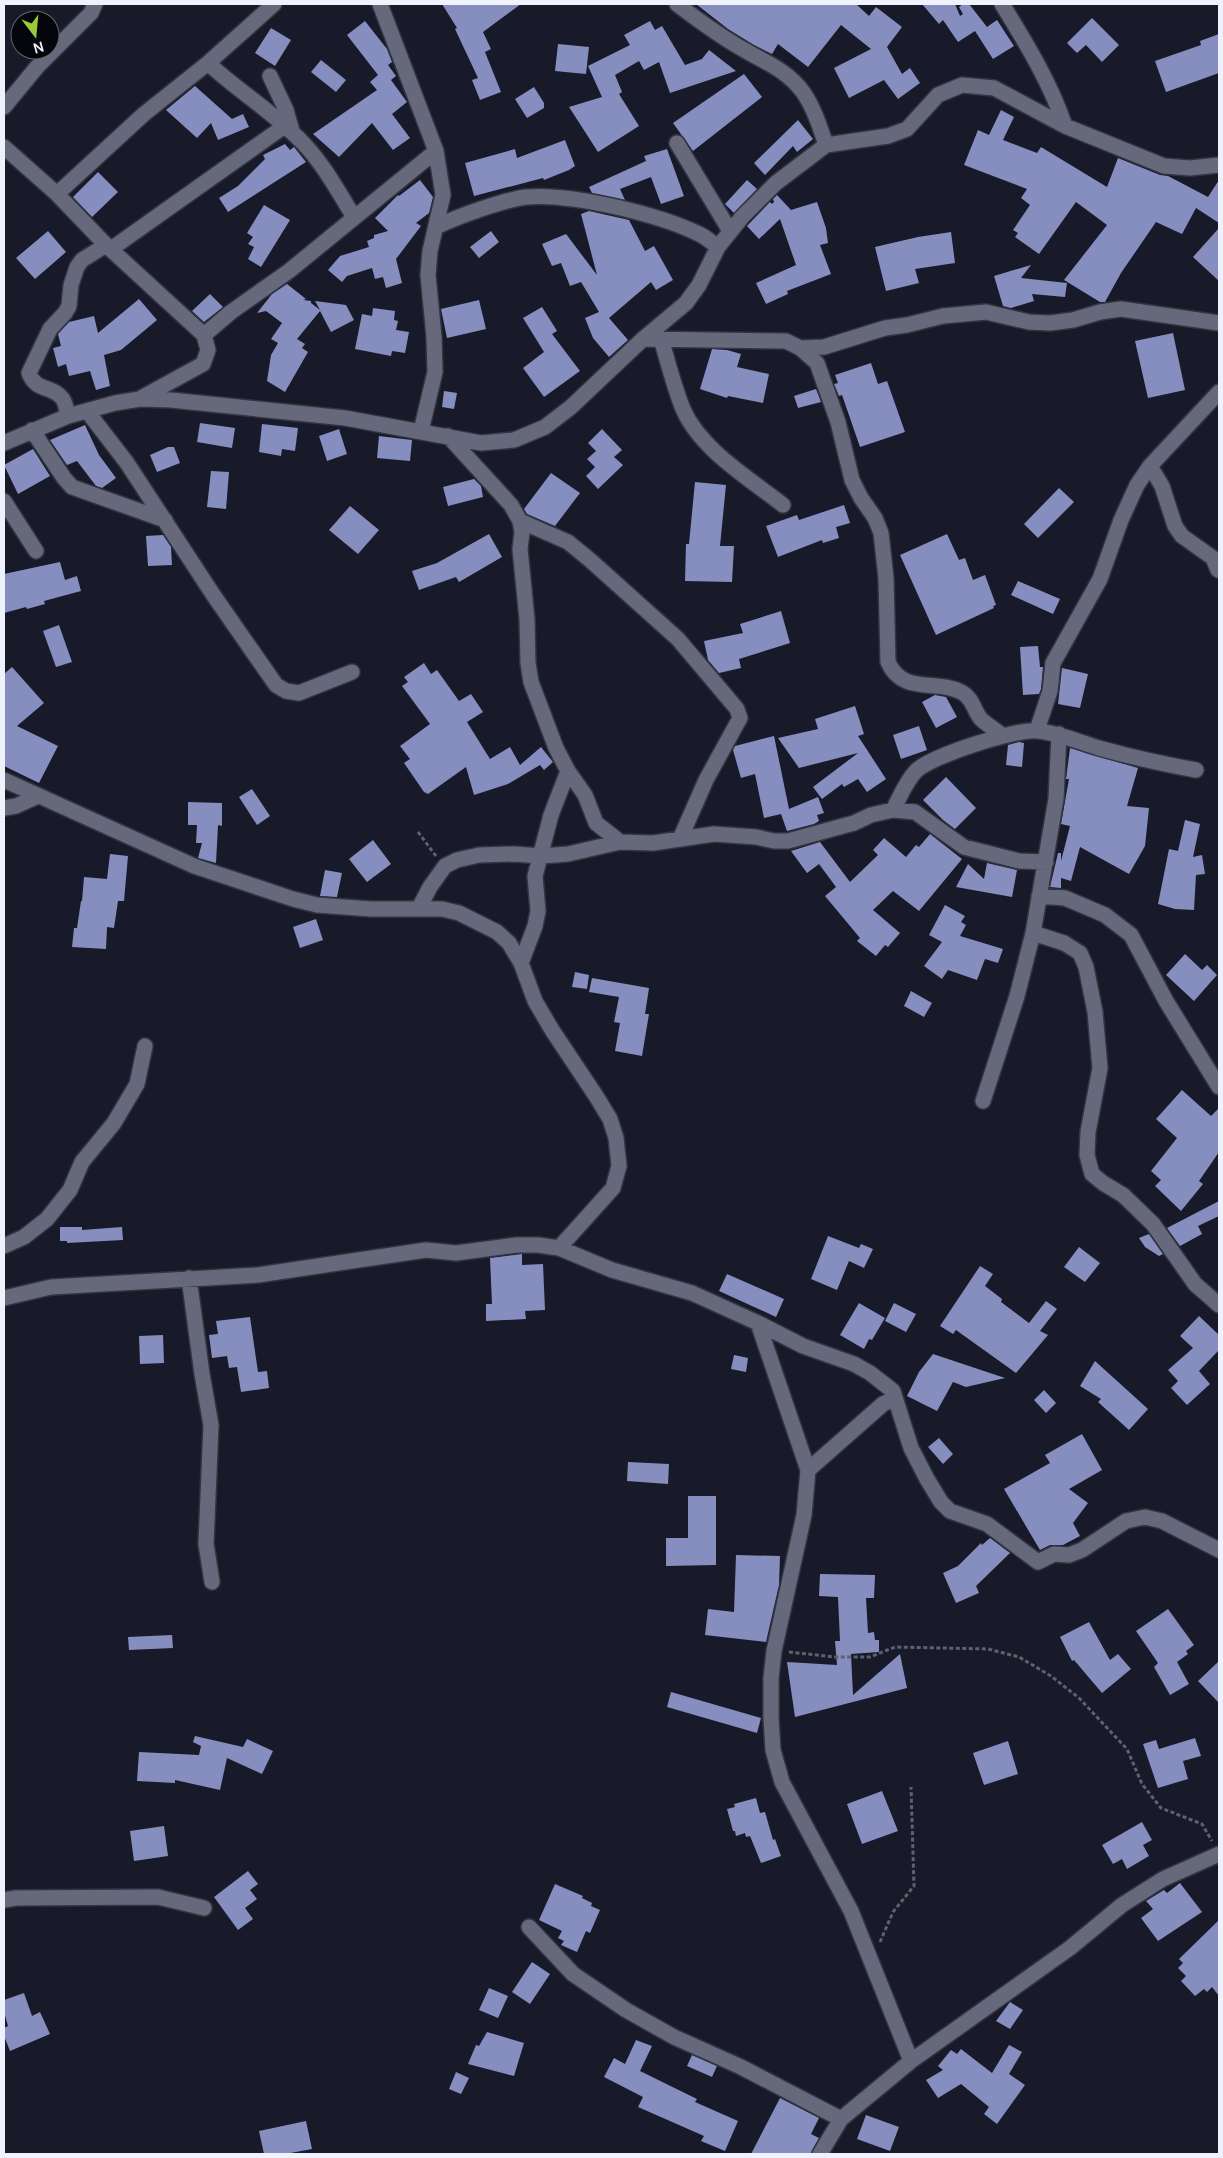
<svg xmlns="http://www.w3.org/2000/svg" width="1223" height="2158" viewBox="0 0 1223 2158" font-family="Manrope,sans-serif">
<style>
.building{fill:#868ebf}
.lines{fill:none;stroke-linecap:round;stroke-linejoin:round}
.street-casing{stroke:#333440;stroke-width:18}
.path{stroke:#5f616f;stroke-width:3;stroke-dasharray:4 2.5;stroke-linecap:butt}
.street{stroke:#66697b;stroke-width:15}
</style>
<rect width="100%" height="100%" fill="#181a29"/>
<!-- building -->
<path class="building" d="M442,4H521L483,32L491,49L485,52L501,92L480,100L472,80L478,78L455,29L457,28Z
M696,4H856L869,16L876,7L902,27L887,47L902,74L910,68L920,83L898,99L884,80L849,98L834,68L871,49L841,25L808,67L778,44L772,54L754,45L728,29Z
M922,4H955L960,16L963,14L959,7L963,4H969L987,27L997,20L1014,46L993,59L975,31L958,42L943,20L939,24Z
M1092,18L1119,45L1102,62L1086,45L1077,53L1067,43Z
M365,21L387,49L392,62L388,65L396,76L391,80L407,102L392,114L410,138L393,150L372,123L339,157L313,134L377,90L370,82L378,75L347,35Z
M650,21L655,30L662,26L685,65L702,59L709,50L736,71L670,93L659,62L644,70L639,61L615,75L622,92L619,94L639,126L598,152L569,107L602,97L588,66L630,45L624,35Z
M271,28L291,40L275,66L255,53Z
M1219,34V73L1166,92L1155,61L1201,45L1200,41Z
M558,44L589,47L586,74L555,71Z
M321,60L346,80L336,92L311,72Z
M744,74L762,97L693,151L673,123Z
M195,86L232,119L243,114L249,127L218,140L211,123L197,138L166,110Z
M534,87L544,103V108L527,118L515,99Z
M1001,110L1014,117L1003,140L1037,153L1041,147L1107,187L1118,158L1160,175L1168,176L1208,197L1219,180V223L1196,208L1182,234L1156,222L1121,273L1105,302H1100L1064,280L1107,225L1076,202L1039,254L1015,237L1018,233L1013,230L1030,205L1021,198L1027,189L964,165L978,130L989,135Z
M798,120L813,139L797,152L793,146L765,175L754,163Z
M565,140L575,166L569,170L544,180L543,178L474,196L465,163L515,149L517,158Z
M285,144L290,150L294,147L306,162L228,212L219,198L238,186L265,159L263,155Z
M667,149L684,196L661,204L651,177L620,189L625,200L592,193L589,187L646,161L644,156Z
M98,172L118,192L92,217L73,197Z
M420,180L433,197L429,213L416,223L421,226L396,259L402,283L386,288L383,277L375,279L372,268L347,276L342,282L328,270L340,256L369,247L367,241L374,238V235L388,231L375,218L398,195L399,196Z
M747,180L757,189L734,213L725,204Z
M777,195L791,210L817,202L826,228L828,243L820,245L831,274L787,291L788,294L766,304L756,283L796,265L780,219L759,239L747,226L770,202L772,204L774,202L773,199Z
M264,205L290,220L261,267L248,259L254,247L248,244L253,237L247,233Z
M589,211L629,220L645,251L654,246L673,280L656,290L651,282L609,318L628,340L609,357L593,338L585,318L599,312L581,282L570,286L561,263L552,266L542,244L566,234L597,275L581,214Z
M1219,228V281L1193,257Z
M48,231L66,252L35,279L16,258Z
M491,231L499,242L479,258L470,247Z
M951,232L955,263L915,269L919,283L886,291L875,247L918,237Z
M1031,265L1021,278L1067,283L1065,297L1032,294L1034,301L1011,308L1003,306L994,276Z
M287,284L306,299L303,300L311,301V303L320,310L315,301L346,305L354,320L331,332L320,311L297,339L305,344L302,348L308,352L285,392L267,381L271,355L278,343L271,339L282,323L266,311L257,313L272,294Z
M210,294L223,307L204,322L192,311Z
M139,299L157,320L121,350L104,355L110,386L96,390L90,371L69,376L66,364L58,367L53,348L61,346L58,334L69,322L94,316L98,333Z
M479,300L486,329L447,338L441,309Z
M542,307L557,331L552,334L580,371L544,397L523,368L544,352L523,318Z
M373,308L395,311L394,320L398,321L396,330L409,332L405,353L392,351L391,356L355,349L362,314L372,316Z
M1173,333L1185,390L1148,398L1135,341Z
M712,349L727,350L741,354L737,367L769,374L763,403L728,396L727,398L700,389Z
M871,363L878,384L887,381L905,432L860,447L842,395L839,396L834,384L838,383L835,375Z
M816,389L821,402L798,408L794,396Z
M444,391L457,393L454,409L442,407Z
M200,423L235,428L232,448L197,442Z
M262,424L298,428L295,451L282,449L281,456L259,452Z
M85,425L99,455L116,478L102,488L96,486L77,461L67,465L50,440Z
M339,429L347,454L327,461L319,436Z
M602,429L622,450L614,457L623,465L598,489L586,476L595,467L587,459L596,451L588,443Z
M379,436L412,440L410,461L377,458Z
M168,447H174L180,463L157,472L150,455Z
M33,449L50,476L18,494L4,465Z
M211,471L229,472L226,509L207,507Z
M551,473L580,493L555,526L527,514L524,509Z
M474,479L481,486L483,497L448,506L443,487Z
M695,482L726,485L720,546H734L732,582L685,581L686,544H689Z
M1059,488L1074,502L1038,538L1024,524Z
M844,505L850,523L836,527L839,538L823,543L822,540L778,557L766,526L797,515L799,520Z
M350,506L379,530L358,554L329,530Z
M489,534L502,557L459,582L456,577L419,590L412,571L437,563Z
M947,534L959,560L965,558L973,580L985,575L996,605L993,606L994,608L936,635L900,555Z
M163,535L171,547L172,565L148,566L146,536Z
M60,562L65,580L77,576L81,591L44,601L45,604L27,609L26,607L4,613V574Z
M1018,581L1060,599L1053,614L1011,595Z
M781,611L790,643L739,659L741,668L719,673L708,660L704,641L743,633L740,624Z
M59,625L72,662L56,667L43,631Z
M1038,646L1040,667H1043L1041,689L1039,694L1023,695L1020,647Z
M424,663L431,674L437,670L459,701L471,694L483,712L467,722L490,759L510,747L520,765L541,747L553,762L544,770L540,765L508,784L474,795L466,767L428,794L424,792L404,763L410,759L400,746L430,724L402,686L408,682L404,677Z
M12,667L44,703L17,726L58,746L39,783L4,766V674Z
M1062,668L1088,674L1080,708L1058,704Z
M935,695L946,697L957,717L936,728L922,702Z
M855,706L864,734L858,736L886,779L867,792L858,779L844,787L842,784L822,799L813,787L858,753L799,768L778,738L818,729L815,719Z
M919,726L927,750L901,759L893,735Z
M774,736L789,809L818,797L824,813L817,815L819,821L814,824L787,831L781,814L764,818L755,774L741,778L733,750L735,746Z
M1019,742L1024,743L1022,767L1006,765L1008,745Z
M1070,748L1138,768L1127,806L1149,808L1145,846L1129,874L1080,847L1071,881L1061,878V888L1050,887L1058,853H1061V861L1070,826L1061,824L1069,779H1066Z
M946,777L976,808L955,829L943,820L923,800Z
M252,789L270,816L257,825L239,797Z
M188,802L222,803V826L218,825L216,863L198,858L202,843H196L197,825H188Z
M1185,820L1200,824L1193,857L1202,855L1205,874L1196,875L1194,910L1175,909L1158,904L1169,849L1178,851Z
M930,834L962,859L919,911L893,891L873,910L900,933L888,947L885,945L876,956L857,941L860,938L825,896L836,887L819,864L807,873L791,851L820,842L850,882L878,855L873,850L884,838L906,857L916,845L919,847Z
M373,840L391,864L367,882L349,859Z
M110,854L128,856L124,901H118L114,928L107,927L106,949L72,947L74,928H77L81,901H82L84,877L107,879Z
M987,863L1017,870L1012,897L956,887L968,864L984,879Z
M325,870L342,873L337,897L320,896Z
M945,905L965,916L961,922L966,925L960,936L1003,949L998,963L985,959L977,980L948,970L942,979L924,966L942,942L929,935Z
M316,919L323,940L300,948L293,927Z
M1185,954L1202,970L1207,965L1217,975L1194,1001L1166,975Z
M575,972L589,975L587,989L572,987Z
M592,978L649,988L645,1014H649L642,1056L615,1051L620,1023L614,1022L619,997L589,992Z
M911,991L932,1003L924,1017L904,1006Z
M1182,1090L1211,1116L1219,1108V1152L1199,1181L1203,1184L1181,1211L1155,1186L1161,1180L1151,1171L1177,1138L1156,1119Z
M1219,1201V1216L1198,1226L1202,1234L1180,1246L1167,1228Z
M60,1227H82V1230L122,1227L123,1240L67,1243V1241H60Z
M1149,1234L1163,1254L1159,1256L1145,1247L1139,1238Z
M828,1236L859,1248L861,1244L873,1249L864,1268L849,1261L837,1290L811,1279Z
M1079,1247L1100,1263L1085,1282L1064,1267Z
M522,1254V1265L543,1264L545,1310L525,1311L526,1319L486,1321V1304H492L490,1258Z
M980,1266L993,1274L985,1286L1002,1299L1001,1302L1029,1323L1046,1301L1057,1309L1040,1331L1048,1335L1016,1373L956,1330L953,1334L940,1326Z
M727,1274L784,1299L776,1317L719,1291Z
M859,1303L885,1318L872,1340L869,1339L864,1349L840,1335Z
M894,1303L916,1314L906,1332L885,1321Z
M1199,1316L1219,1335V1350L1199,1371L1210,1384L1187,1405L1171,1388L1178,1381L1168,1370L1193,1348L1180,1336Z
M250,1317L258,1372L267,1371L269,1388L241,1392L237,1367L229,1368L227,1356L212,1358L209,1335L218,1334L216,1321Z
M163,1335L164,1363L140,1364L139,1336Z
M933,1354L1005,1378L966,1387L953,1382L937,1411L907,1396L919,1372Z
M734,1355L748,1358L746,1372L731,1369Z
M1095,1361L1148,1409L1129,1430L1098,1402L1101,1399L1080,1386Z
M1044,1390L1056,1403L1046,1413L1034,1400Z
M1082,1434L1102,1470L1069,1489L1088,1503L1073,1523L1080,1536L1063,1545H1050L1040,1550L1004,1489L1050,1463L1045,1455Z
M939,1438L953,1454L943,1464L928,1447Z
M628,1462L669,1464L668,1484L627,1481Z
M688,1496H716V1565L666,1566V1538H688Z
M990,1538L1010,1553L976,1586L979,1593L956,1603L943,1573L958,1566L981,1543L982,1545Z
M736,1555L780,1556L779,1585L766,1642L705,1635L708,1609L734,1612Z
M820,1574L875,1575L874,1598H866L868,1633L874,1632L875,1640H879V1652L851,1654L853,1695L900,1654L907,1688L795,1717L787,1662L837,1665L835,1641H840L838,1597L819,1596Z
M1168,1609L1194,1645L1186,1651L1188,1654L1177,1662L1189,1684L1170,1695L1154,1667L1158,1663L1136,1631Z
M1089,1622L1110,1660L1118,1654L1131,1669L1102,1693L1074,1660L1072,1661L1060,1637Z
M172,1635L173,1648L129,1650L128,1637Z
M1219,1661V1703L1198,1681Z
M671,1692L761,1718L757,1733L667,1707Z
M195,1736L243,1747L247,1739L273,1751L262,1774L227,1758L220,1790L175,1780V1783L137,1781L139,1752L199,1755L201,1746L193,1742Z
M1195,1738L1201,1756L1183,1761L1188,1779L1158,1788L1143,1744L1156,1740L1159,1749Z
M1008,1741L1018,1774L984,1785L973,1753Z
M882,1791L898,1831L862,1844L847,1804Z
M756,1798L760,1813L765,1812L773,1840L775,1839L781,1856L761,1863L750,1836L746,1837L745,1833L736,1836L735,1831H733L727,1809L735,1807L734,1804Z
M1142,1822L1152,1840L1143,1845L1149,1856L1127,1869L1122,1859L1113,1864L1102,1845Z
M164,1826L168,1856L134,1861L130,1831Z
M248,1871L258,1884L250,1890L257,1899L245,1908L253,1919L238,1930L214,1897Z
M1180,1883L1202,1912L1158,1941L1141,1918L1153,1909L1146,1901L1164,1890L1167,1893Z
M555,1884L583,1896L582,1898L592,1903L591,1906L600,1910L590,1933L586,1931L577,1952L561,1945L564,1941L558,1938L562,1931L539,1920Z
M1219,1920V1996L1212,1987L1207,1992L1204,1989L1195,1996L1181,1981L1186,1976L1178,1968L1183,1963L1179,1959Z
M532,1962L550,1974L530,2004L512,1992Z
M489,1988L508,1996L498,2018L479,2010Z
M24,1993L32,2016L40,2012L50,2034L10,2051L4,2036V2028L8,2026L4,2012V2000Z
M1010,2002L1023,2010L1010,2029L996,2021Z
M487,2032L524,2043L514,2076L468,2064L476,2045L479,2046Z
M636,2040L652,2046L640,2071L697,2099L695,2102L738,2121L725,2151L701,2141L704,2136L638,2107L643,2097L604,2077L614,2058L625,2064Z
M1009,2045L1022,2052L1009,2074L1025,2085L997,2124L984,2114L989,2107L961,2084L938,2098L926,2080L943,2070L938,2066L951,2050L957,2054L961,2049L992,2073Z
M692,2055L717,2066L712,2077L687,2066Z
M456,2072L469,2078L461,2094L449,2089Z
M780,2098L819,2118L811,2134L819,2138L811,2154H751Z
M866,2115L899,2127L890,2151L857,2139Z
M306,2121L312,2149L285,2154H264L259,2131Z"/>
<g class="lines">
<!-- street casing -->
<g class="street-casing">
<path id="street" d="M380,4L436,151L443,195L430,251L428,275L434,337L435,372L421,431
M677,4C698,20 718,35 741,48C764,62 786,69 803,92C814,108 820,127 826,145
M1002,4C1026,43 1050,82 1065,126
M208,63C239,92 275,113 304,144C324,165 339,193 354,217
M270,76L286,110L292,131
M4,107L37,67L91,13L95,4
M677,143L730,231
M4,147L57,194L106,245L204,335L208,350L203,364L141,398
M57,194L144,114L208,63L274,4
M436,227C456,217 503,200 526,197C571,193 658,214 699,234C706,237 712,243 718,247
M111,249L286,125
M204,335L231,312L289,271L436,151
M643,339L786,341L800,348L817,363L838,422L852,480L861,498L875,518L881,533L886,578L888,662C903,696 937,678 963,693C973,699 974,711 981,719C987,725 996,730 1003,736
M661,339C668,362 674,387 683,409C700,449 750,479 783,505
M800,348L824,347L885,328L907,325L943,316L986,312L1029,322L1050,323L1073,320L1100,312L1121,309L1219,323
M87,411L127,463L214,596L276,685L286,691L299,693L352,672
M68,416C66,410 66,401 61,397C51,385 36,392 29,373L50,329L65,313L69,306L71,285L77,267L82,260L106,245
M32,430L64,478L72,487L165,520
M448,436L511,505L520,521L522,532L520,549L527,619L528,663L531,682L556,748L568,771L585,795L596,823L620,842
M4,443L68,416L115,403L140,399L171,400L345,418L481,443L514,440L545,427L571,407L643,339L686,303L699,285L718,247L742,217L776,183L826,145L888,136L907,129L938,95L962,85L994,88L1065,126L1164,166L1190,168L1219,165
M1150,466L1162,486L1175,526L1182,536L1213,558L1218,570
M4,501L36,551
M520,521L568,542L590,560L678,639L737,709L740,718L706,780L680,839
M1037,730L1050,691L1053,663L1100,579L1121,520L1137,485L1150,466L1219,392
M4,780L194,866L293,899L317,905L371,909H442L459,913L497,932L509,943L521,963L535,1001L552,1030L596,1096L610,1119L616,1138L619,1166L613,1188L559,1248
M4,808L16,806L38,796
M893,810C900,797 906,781 916,771C931,756 1017,728 1038,731C1059,733 1079,742 1099,748C1131,757 1163,764 1196,770
M1039,896L1065,898L1105,915L1131,935L1166,1001L1219,1087
M419,908L430,887L445,866L457,860L479,855L514,854L541,856L568,854L620,842L653,843L714,834L756,837L774,841H788L854,823L871,815L893,810L915,812L964,847L1019,861L1046,862
M1033,933L1064,943L1080,953L1086,967L1095,1012L1100,1068L1088,1132L1087,1155L1092,1174L1103,1183L1123,1195L1153,1224L1195,1284L1219,1305
M521,963L535,926L538,911L535,876L551,815L568,771
M983,1101L1017,996L1033,933L1056,799L1059,734
M4,1246L24,1237L47,1219L70,1190L82,1162L114,1123L137,1084L145,1046
M189,1278L202,1374L211,1425L206,1544L212,1582
M4,1298L51,1287L258,1275L426,1250L456,1253L517,1245H538L559,1248L612,1270L692,1293L758,1323L803,1346L854,1364L870,1373L893,1391L911,1448L927,1479L941,1502L950,1511L987,1524L1038,1562L1054,1554L1069,1555L1082,1550L1126,1521L1145,1517L1162,1521L1219,1550
M758,1323L808,1470L804,1515L774,1651L771,1678V1718L773,1750L782,1782L851,1911L911,2061
M808,1470L883,1404L895,1398
M4,1900L16,1898L158,1897L204,1908
M529,1927L573,1974L626,2010L674,2037L741,2067L841,2119
M820,2154L841,2119L911,2061L1070,1948L1122,1905L1163,1879L1219,1854"/>
</g>
<!-- path -->
<path class="path" d="M418,832L436,856
M789,1652L835,1657H870L895,1647L988,1649L1019,1657L1051,1676L1079,1698L1127,1749L1142,1784L1161,1808L1202,1824L1212,1841
M880,1942L893,1912L914,1886L911,1787"/>
<!-- street -->
<use href="#street" class="street"/>
</g>
<!-- border -->
<rect width="1223" height="2158" fill="none" stroke="#eff1fc" stroke-width="10"/>
<!-- north arrow -->
<g transform="translate(35 35) rotate(164)"><circle r="24" fill="#05060c" stroke="#63646c"/>
<path d="M0-4L9 19L0 12L-9 19Z" fill="#98cb37"/>
<text y="-8" font-size="14" font-weight="bold" text-anchor="middle" fill="#eff1fc">N</text>
</g>
</svg>
